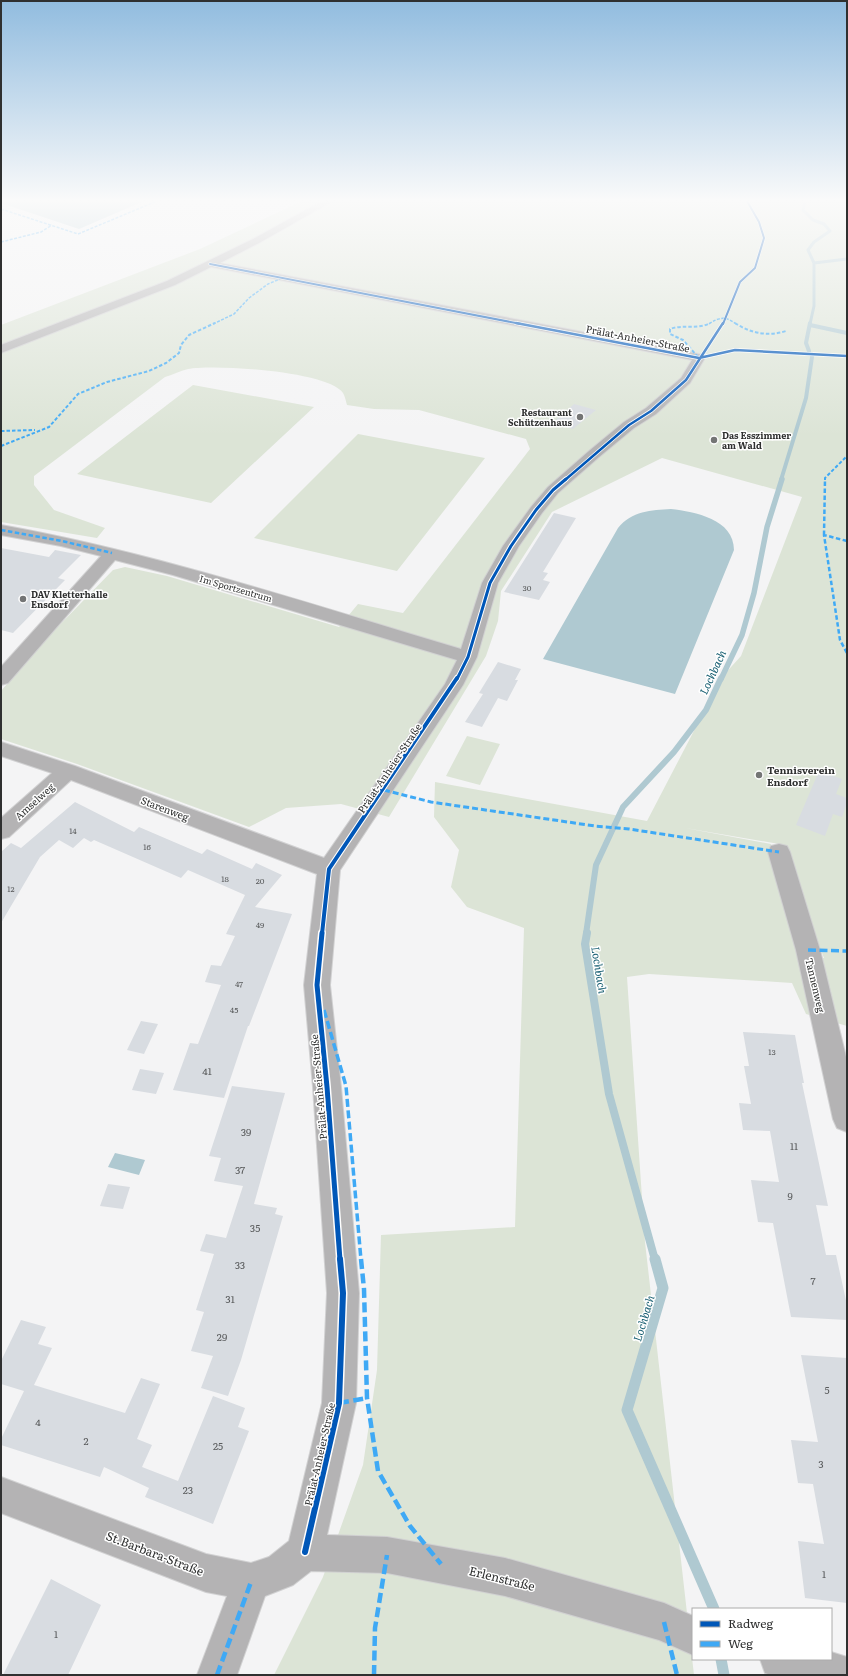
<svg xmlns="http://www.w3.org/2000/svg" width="848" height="1676" viewBox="0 0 848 1676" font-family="Literata,serif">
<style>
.green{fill:#dce4d6;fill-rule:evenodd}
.water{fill:#afc9d1}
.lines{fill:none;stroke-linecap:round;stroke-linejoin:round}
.stream-far5{stroke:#afc9d1;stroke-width:3}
.stream-far4{stroke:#afc9d1;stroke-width:4}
.stream-far3{stroke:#afc9d1;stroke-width:5.5}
.stream-far2{stroke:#afc9d1;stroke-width:6}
.stream-far1{stroke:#afc9d1;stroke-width:8}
.stream{stroke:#afc9d1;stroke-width:11}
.building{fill:#d8dce1}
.minor-casing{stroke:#d1d1d2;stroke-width:2}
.minor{fill:#b4b3b4;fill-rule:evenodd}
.quiet-far5{stroke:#3fa9f5;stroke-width:1.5;stroke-dasharray:3 1.5;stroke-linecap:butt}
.quiet-far4{stroke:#3fa9f5;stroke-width:2;stroke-dasharray:3.5 2;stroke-linecap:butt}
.quiet-far3{stroke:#3fa9f5;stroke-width:2.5;stroke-dasharray:4.5 2.5;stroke-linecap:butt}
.quiet-far2{stroke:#3fa9f5;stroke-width:3;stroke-dasharray:6 3;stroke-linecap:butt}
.quiet-far1{stroke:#3fa9f5;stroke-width:3.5;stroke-dasharray:8 3.5;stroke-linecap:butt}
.quiet{stroke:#3fa9f5;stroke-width:4.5;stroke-dasharray:10 4.5;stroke-linecap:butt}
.cycleway-far5-casing{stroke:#fff;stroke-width:3}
.cycleway-far4-casing{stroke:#fff;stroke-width:4}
.cycleway-far3-casing{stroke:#fff;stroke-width:5}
.cycleway-far2-casing{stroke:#fff;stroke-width:6}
.cycleway-far1-casing{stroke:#fff;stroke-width:8}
.cycleway-casing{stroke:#fff;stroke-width:9}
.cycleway-far5{stroke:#0057b8;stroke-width:2}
.cycleway-far4{stroke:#0057b8;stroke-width:2.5}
.cycleway-far3{stroke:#0057b8;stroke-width:3}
.cycleway-far2{stroke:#0057b8;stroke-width:4}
.cycleway-far1{stroke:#0057b8;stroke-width:5}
.cycleway{stroke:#0057b8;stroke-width:6}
.poi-dot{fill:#747575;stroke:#fff;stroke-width:1.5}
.labels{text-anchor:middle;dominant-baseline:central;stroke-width:3;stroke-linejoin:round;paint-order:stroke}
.number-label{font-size:8px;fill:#595b5c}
.far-poi-label{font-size:9px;font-weight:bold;fill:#2f3030;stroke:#fff;text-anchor:start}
.far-street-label{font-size:9px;fill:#2f3030;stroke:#fff}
.street-label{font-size:10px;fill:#2f3030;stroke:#fff}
.poi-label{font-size:10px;font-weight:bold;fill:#2f3030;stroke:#fff;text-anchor:start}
.near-number-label{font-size:10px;fill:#595b5c}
.water-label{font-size:11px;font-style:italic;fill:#185f72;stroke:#fff}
.near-street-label{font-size:12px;fill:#2f3030;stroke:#fff}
</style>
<rect width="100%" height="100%" fill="#f4f4f5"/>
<!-- green -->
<path class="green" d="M302,201H847V1026L806,1014L792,983L649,974L627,977L645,1242L694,1675H274L323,1577L363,1465L377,1370L381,1235L515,1227L524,928L467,907L451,887L459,850L434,817L435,782L647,821L722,677L741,656L802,497L662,458L552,512L501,591L498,621L486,656L389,817L341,804L286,808L249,827L77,764L1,739V691L46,639L113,570L125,567L167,576L339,627L358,604L403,613L530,449L526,439L419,410L374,409L347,405C346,402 345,396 343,393C328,371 214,364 188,369C180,371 172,375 165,377L34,476V485L54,510L105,528L97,538L1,522V325L200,249ZM685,828L779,844L824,958H800L771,844Z
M193,385L314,407L211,503L77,474Z
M358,434L485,458L397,571L254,538Z
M467,736L500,744L480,785L446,776Z"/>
<!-- water -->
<path class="water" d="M1,201H144L79,229L1,203Z
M671,509C695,512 734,519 734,550L675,694L543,659L618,528C632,511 651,510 671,509Z
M115,1153L145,1160L139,1175L108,1167Z"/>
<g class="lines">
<!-- stream-far5 -->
<path class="stream-far5" d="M805,201L803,210L813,220L824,224L830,231L814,242L808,250L814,263V306L810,324
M814,263L847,259"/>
<!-- stream-far4 -->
<path class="stream-far4" d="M810,325L847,333
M809,351L806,343L810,323
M781,480L806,398L812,357"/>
<!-- stream-far3 -->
<path class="stream-far3" d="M721,679L742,635L754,593L767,527L782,479"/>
<!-- stream-far2 -->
<path class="stream-far2" d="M586,934L596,865L623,807L674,752L706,710L721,678"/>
<!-- stream-far1 -->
<path class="stream-far1" d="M587,933L585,944L609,1094L655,1260"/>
<!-- stream -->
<path class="stream" d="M655,1259L663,1288L627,1410L714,1609
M721,1659L724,1675"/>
</g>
<!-- building -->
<path class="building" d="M574,404L596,410L573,429L552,423Z
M554,513L576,518L543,572L548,573L543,580L550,582L539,600L504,592Z
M1,548L49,557L55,550L81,555L58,578L65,580L13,633L1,630Z
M498,662L521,669L515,680H518L507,701L498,698L482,727L465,722L483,694L479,693Z
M819,771L842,779L836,794L847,798V803L842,817L833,814L825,836L796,825Z
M75,802L134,832L139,827L202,854L207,849L252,869L256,863L282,875L255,907L292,914L249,1026H248L224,1098L173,1090L190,1043L198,1044L221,985L205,982L211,965L221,966L235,936L226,934L245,895L188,870L181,878L94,840L91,842L84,838L73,848L59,840L40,857L1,923V852L11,843L21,848Z
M141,1021L158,1024L144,1054L127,1050Z
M743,1032L795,1035L804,1083H802L828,1206L816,1205L826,1255H836L847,1305V1320L791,1317L773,1223L758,1222L751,1180L779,1182L770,1131L743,1130L739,1103L751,1104L744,1066H749Z
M140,1069L164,1073L156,1094L132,1090Z
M232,1086L285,1093L254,1204L277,1208L275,1214L283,1216L241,1360L228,1396L201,1388L213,1356L191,1351L204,1312L196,1310L214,1254L200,1251L206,1234L226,1238L243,1186L214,1181L221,1158L209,1156Z
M108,1184L130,1187L123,1209L100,1206Z
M21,1320L46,1327L38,1344L52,1348L34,1385L125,1413L141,1378L160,1384L137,1439L152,1445L142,1467L178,1481L213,1396L245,1408L238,1427L249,1431L213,1524L145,1497L149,1488L104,1467L100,1477L1,1445V1439L24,1391L1,1384V1361Z
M801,1355L847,1358V1603L805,1598L798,1541L824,1544L813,1484L798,1483L791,1440L818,1442Z
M51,1579L101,1605L68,1675H3Z"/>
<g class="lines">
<!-- minor casing -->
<g class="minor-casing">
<path id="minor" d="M322,201H333L259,243L220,263L699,354L703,355L705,358L690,383L656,414L634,428L599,457L558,493L542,513L519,546L498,583L477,657L463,685L340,870L330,985L341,1087L359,1293L356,1403L327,1535L387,1537L505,1558L664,1603L693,1616V1655L659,1640L505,1596L387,1573L311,1571L293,1585L265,1596L237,1675H197L227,1596L206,1592L1,1513V1477L206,1554L251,1563L269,1557L289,1541L322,1403L327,1293L313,1087L304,985L317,874L71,780L9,837L1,839V818L52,773L1,756V742L75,766L324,858L445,684L457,660L173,575L115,560L8,683L1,685V667L101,556L61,546L1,535V525C157,553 309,604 461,649L482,583L503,546L531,507L548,487L589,451L624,422L646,408L681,378L692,360L211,267L175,285L1,353V345L167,281L253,239Z
M779,844L787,846L790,852L820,950L847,1061V1132L837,1128L833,1119L796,950L768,852L771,846Z
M831,1652L847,1657V1675H771L765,1673L760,1659H831Z"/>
</g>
<!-- minor -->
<use href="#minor" class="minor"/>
<!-- quiet-far5 -->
<path class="quiet-far5" d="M1,209L78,234L157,201
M1,242L41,232L52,225
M213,324L234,314L249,298L268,284L280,279
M709,324C719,317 726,316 736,324"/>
<!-- quiet-far4 -->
<path class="quiet-far4" d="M735,323C750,333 768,337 786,331
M698,357L683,340L670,334V329C683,324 698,330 710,323
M1,431L35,430
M1,446L49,427L78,394L107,382L149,371L166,363L179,353L181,345L189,335L215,323
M825,480V478L847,456"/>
<!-- quiet-far3 -->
<path class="quiet-far3" d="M1,530L62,541L112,553
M824,535L825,479
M847,541L824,535L840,640L847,653"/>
<!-- quiet-far2 -->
<path class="quiet-far2" d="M384,790L431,802L595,826L629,829L779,852"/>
<!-- quiet-far1 -->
<path class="quiet-far1" d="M808,950L847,951
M324,1010L346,1086L361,1260"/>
<!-- quiet -->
<path class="quiet" d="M361,1259L364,1289L367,1398L378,1471L410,1526L441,1564
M339,1403L367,1398
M664,1622L677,1675
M217,1675L251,1582
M374,1675L375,1628L387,1555"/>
<!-- cycleway-far5 casing -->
<g class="cycleway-far5-casing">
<path id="cycleway-far5" d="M210,264L521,324
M723,324L740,282L755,268L764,238L759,222L747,201"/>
</g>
<!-- cycleway-far4 casing -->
<g class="cycleway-far4-casing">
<path id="cycleway-far4" d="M516,323L699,358L735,350L847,356
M565,480L629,425L651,411L686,380L723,323"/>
</g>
<!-- cycleway-far3 casing -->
<g class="cycleway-far3-casing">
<path id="cycleway-far3" d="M457,679L468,657L490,583L511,546L536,510L553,490L566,479"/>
</g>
<!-- cycleway-far2 casing -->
<g class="cycleway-far2-casing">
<path id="cycleway-far2" d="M322,934L329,869L457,678"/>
</g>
<!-- cycleway-far1 casing -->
<g class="cycleway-far1-casing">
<path id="cycleway-far1" d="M322,933L317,985L327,1087L340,1260"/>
</g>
<!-- cycleway casing -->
<g class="cycleway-casing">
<path id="cycleway" d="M305,1552L339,1403L343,1293L340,1259"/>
</g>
<!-- cycleway-far5 -->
<use href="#cycleway-far5" class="cycleway-far5"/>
<!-- cycleway-far4 -->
<use href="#cycleway-far4" class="cycleway-far4"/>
<!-- cycleway-far3 -->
<use href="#cycleway-far3" class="cycleway-far3"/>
<!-- cycleway-far2 -->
<use href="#cycleway-far2" class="cycleway-far2"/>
<!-- cycleway-far1 -->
<use href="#cycleway-far1" class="cycleway-far1"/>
<!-- cycleway -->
<use href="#cycleway" class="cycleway"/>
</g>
<!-- sky -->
<linearGradient id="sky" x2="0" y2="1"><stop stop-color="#91bcdf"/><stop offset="0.46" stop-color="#fafafa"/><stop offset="1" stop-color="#fafafa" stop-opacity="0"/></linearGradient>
<rect width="848" height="436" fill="url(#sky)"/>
<!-- markers -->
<g class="poi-dot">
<circle cx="580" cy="417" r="4"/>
<circle cx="714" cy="440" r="4"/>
<circle cx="23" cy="599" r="4"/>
<circle cx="759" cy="775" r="4"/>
</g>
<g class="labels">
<!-- number labels -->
<g class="number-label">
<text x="527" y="587">30</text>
<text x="73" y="830">14</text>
<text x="147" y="846">16</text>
<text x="225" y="878">18</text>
<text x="260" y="880">20</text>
<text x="11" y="888">12</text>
<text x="260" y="924">49</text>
<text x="239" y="983">47</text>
<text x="234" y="1009">45</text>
<text x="772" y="1051">13</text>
</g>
<!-- far-poi labels -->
<g class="far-poi-label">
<text x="572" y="412" text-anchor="end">Restaurant<tspan x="572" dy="10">Schützenhaus</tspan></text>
<text x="722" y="435">Das Esszimmer<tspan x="722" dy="10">am Wald</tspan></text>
<text x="31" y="594">DAV Kletterhalle<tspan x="31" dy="10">Ensdorf</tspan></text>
</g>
<!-- far-street labels -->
<g class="far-street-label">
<text transform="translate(236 588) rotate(16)">Im Sportzentrum</text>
</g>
<!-- street labels -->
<g class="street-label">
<text transform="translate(638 338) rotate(11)">Prälat-Anheier-Straße</text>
<text transform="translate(389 768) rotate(-56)">Prälat-Anheier-Straße</text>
<text transform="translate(34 801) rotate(-42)">Amselweg</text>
<text transform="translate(165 808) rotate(21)">Starenweg</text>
<text transform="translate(816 985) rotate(77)">Tannenweg</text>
<text transform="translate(318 1087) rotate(-95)">Prälat-Anheier-Straße</text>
<text transform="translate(319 1454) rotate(-77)">Prälat-Anheier-Straße</text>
</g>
<!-- poi labels -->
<g class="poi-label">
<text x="767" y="769">Tennisverein<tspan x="767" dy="12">Ensdorf</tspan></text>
</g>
<!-- near-number labels -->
<g class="near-number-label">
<text x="207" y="1070">41</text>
<text x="246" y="1131">39</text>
<text x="794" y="1145">11</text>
<text x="240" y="1169">37</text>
<text x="790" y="1195">9</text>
<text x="255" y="1227">35</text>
<text x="240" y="1264">33</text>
<text x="813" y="1280">7</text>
<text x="230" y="1298">31</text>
<text x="222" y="1336">29</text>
<text x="827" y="1389">5</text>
<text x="38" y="1421">4</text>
<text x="86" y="1440">2</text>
<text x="218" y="1445">25</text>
<text x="821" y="1463">3</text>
<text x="188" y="1489">23</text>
<text x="824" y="1573">1</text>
<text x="56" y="1633">1</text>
</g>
<!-- water labels -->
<g class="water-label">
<text transform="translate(712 672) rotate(-65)">Lochbach</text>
<text transform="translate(600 970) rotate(81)">Lochbach</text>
<text transform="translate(643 1318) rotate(-73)">Lochbach</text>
</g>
<!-- near-street labels -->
<g class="near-street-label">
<text transform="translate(155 1553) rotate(21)">St.Barbara-Straße</text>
<text transform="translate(502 1578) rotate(14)">Erlenstraße</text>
</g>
</g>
<!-- border -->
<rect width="848" height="1676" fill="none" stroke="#2f3030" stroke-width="4"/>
<!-- legend -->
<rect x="692" y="1608" width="140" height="52" fill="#ffffff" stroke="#acacac"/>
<rect x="700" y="1621" width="20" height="6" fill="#0057b8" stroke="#acacac"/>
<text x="728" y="1628" font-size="12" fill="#2f3030">Radweg</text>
<rect x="700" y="1641" width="20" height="6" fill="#3fa9f5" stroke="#acacac"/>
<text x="728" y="1648" font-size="12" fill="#2f3030">Weg</text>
</svg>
